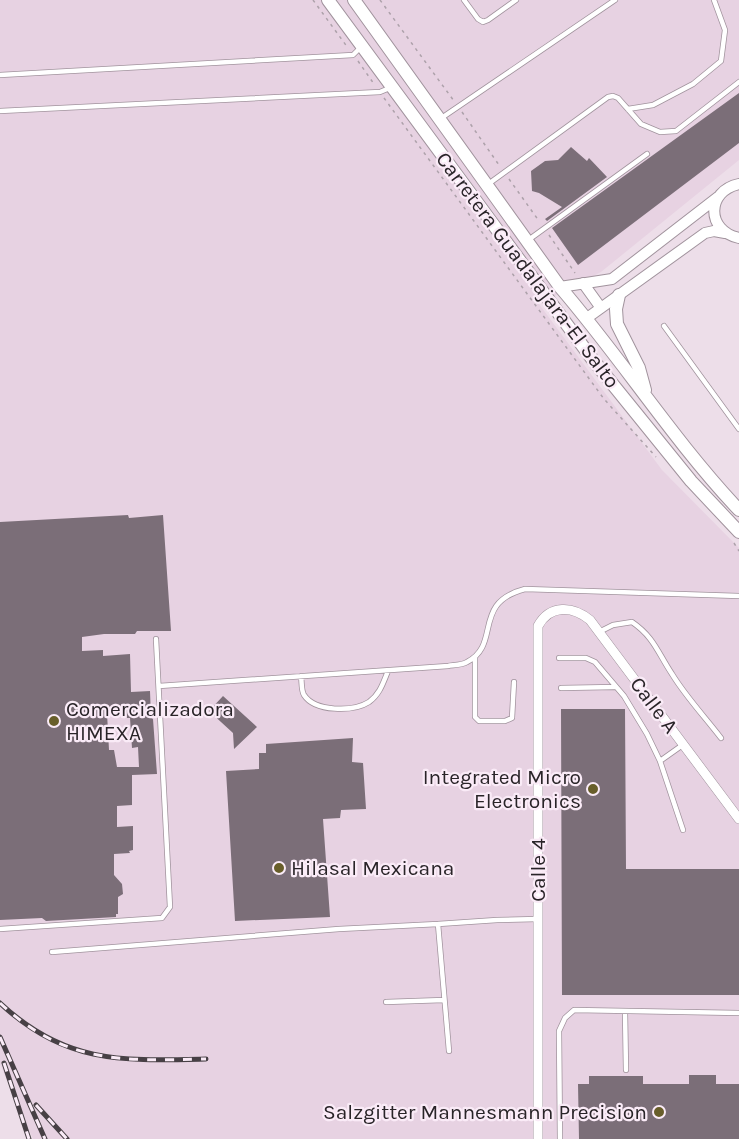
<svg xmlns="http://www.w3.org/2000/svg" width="739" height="1139" viewBox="0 0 739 1139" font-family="Karla,sans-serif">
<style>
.built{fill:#e7d2e2}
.building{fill:#7b6e78;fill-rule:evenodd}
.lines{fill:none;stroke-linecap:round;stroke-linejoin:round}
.service-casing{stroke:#a1939d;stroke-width:6}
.minor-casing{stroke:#a1939d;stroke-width:10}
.tertiary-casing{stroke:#a1939d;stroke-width:12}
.secondary-casing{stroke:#a1939d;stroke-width:14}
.path{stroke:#ada1aa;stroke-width:1.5;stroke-dasharray:3 4.5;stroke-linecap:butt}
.service{stroke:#fff;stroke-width:4.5}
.minor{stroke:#fff;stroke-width:9}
.tertiary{stroke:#fff;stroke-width:10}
.secondary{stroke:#fff;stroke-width:12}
.rail-casing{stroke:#474045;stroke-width:5}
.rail{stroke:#faebf7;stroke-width:3;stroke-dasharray:9;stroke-linecap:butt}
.poi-dot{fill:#685e2a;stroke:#faebf7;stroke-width:2}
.labels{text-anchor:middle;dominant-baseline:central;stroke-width:4.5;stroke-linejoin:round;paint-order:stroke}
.street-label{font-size:21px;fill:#292428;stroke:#faebf7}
.poi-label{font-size:21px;fill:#292428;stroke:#faebf7;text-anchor:start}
</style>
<rect width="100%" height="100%" fill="#eddee9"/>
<!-- built -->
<path class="built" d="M0,0H739V160L601,272L539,304L662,470L739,548V1139H33L0,1064Z"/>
<!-- building -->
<path class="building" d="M739,93V143L578,265L552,228Z
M571,147L587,161L589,158L607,177L547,221L545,219L562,207L539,193L532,191L531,171L545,161L558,160Z
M128,515L129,518L163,515L171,631H137L135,634H104L82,637V651L103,650V656L130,654L131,692L150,691L151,718L153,719L157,774L132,775V805L117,806V827L133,826V850L129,851L130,853L114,854V875L122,884L123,894L118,897V914H116V917L46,921L42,918L0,920V522ZM126,711L127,718H130L132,748L138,747L139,767H117L114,750H109L107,713Z
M223,696L257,727L234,749L233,733L209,711Z
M561,709H625L626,869H739V995H562Z
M353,738L352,762L363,763L366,809L341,810L340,818L323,819L330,917L235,921L226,771L259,769V753H266V744Z
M689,1075H716V1084H739V1139H579L578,1084H589V1076H643V1084H689Z"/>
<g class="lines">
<!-- service casing -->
<g class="service-casing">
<path id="service" d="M464,0L478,19L483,22L488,20L516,0
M0,75L353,55L360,48
M628,109L653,105L693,84L721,61L725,30L714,0
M0,111L380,92L392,87
M440,119L615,0
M487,185L608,97L613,96L618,98L641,124L660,132L676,131L739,82
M527,241L647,154
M664,326L739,429
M599,632L613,625L632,622C654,637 658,653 672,674C686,697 705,717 721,738
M475,657V717L479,721H505L512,718L514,682
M559,658H586L595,662L624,696L647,734L660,761L684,744
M301,676C302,682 301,690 304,695C315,712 353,712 369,702C380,694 383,683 388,671
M159,686L448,666C454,665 462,665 467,662C502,644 471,603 525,589L739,596
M561,688L615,687
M660,761L683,830
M0,929L162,918L170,907L156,639
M52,952L339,929L438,924
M386,1002L444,1000
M625,1011L626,1070
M449,1051L438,924L497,920L538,919
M560,1139L559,1031L565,1018L574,1010L739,1013"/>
</g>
<!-- minor casing -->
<g class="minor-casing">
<path id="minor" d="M538,1139V626C550,604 573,606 590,620L739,819"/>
</g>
<!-- tertiary casing -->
<g class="tertiary-casing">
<path id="tertiary" d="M739,184C706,191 706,231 739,238
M583,283L601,308
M560,287L612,279L718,197
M587,318L705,233L714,231L725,233"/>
</g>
<!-- secondary casing -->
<g class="secondary-casing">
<path id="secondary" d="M328,0L593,360L691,481L739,532
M354,0L560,287C622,359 673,440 739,510
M619,295L616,309L617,324L639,368L645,390"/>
</g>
<!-- path -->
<path class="path" d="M313,0L348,48
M380,0L454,101
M358,61L374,84
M384,98L604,399L656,457
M462,112L499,165
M509,179L539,221
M549,235L575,273
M734,543L739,551"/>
<!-- service -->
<use href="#service" class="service"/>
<!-- minor -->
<use href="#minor" class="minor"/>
<!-- tertiary -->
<use href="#tertiary" class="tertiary"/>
<!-- secondary -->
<use href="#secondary" class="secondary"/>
<!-- rail casing -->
<g class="rail-casing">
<path id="rail" d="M0,1003C65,1064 122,1061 206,1059
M0,1037L45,1139
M4,1063L29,1139
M36,1105L67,1139"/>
</g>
<!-- rail -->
<use href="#rail" class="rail"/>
</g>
<!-- markers -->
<g class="poi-dot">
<circle cx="54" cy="721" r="6"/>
<circle cx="593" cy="789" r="6"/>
<circle cx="279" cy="868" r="6"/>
<circle cx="659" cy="1112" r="6"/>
</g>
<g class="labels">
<!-- street labels -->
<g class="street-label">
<text transform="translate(528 270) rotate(53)">Carretera Guadalajara-El Salto</text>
<text transform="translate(654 705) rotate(53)">Calle A</text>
<text transform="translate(538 870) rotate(-90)">Calle 4</text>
</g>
<!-- poi labels -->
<g class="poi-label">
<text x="66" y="709">Comercializadora<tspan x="66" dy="24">HIMEXA</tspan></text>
<text x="581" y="777" text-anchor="end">Integrated Micro<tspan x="581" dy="24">Electronics</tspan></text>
<text x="291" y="868">Hilasal Mexicana</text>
<text x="647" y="1112" text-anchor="end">Salzgitter Mannesmann Precision</text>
</g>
</g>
</svg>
